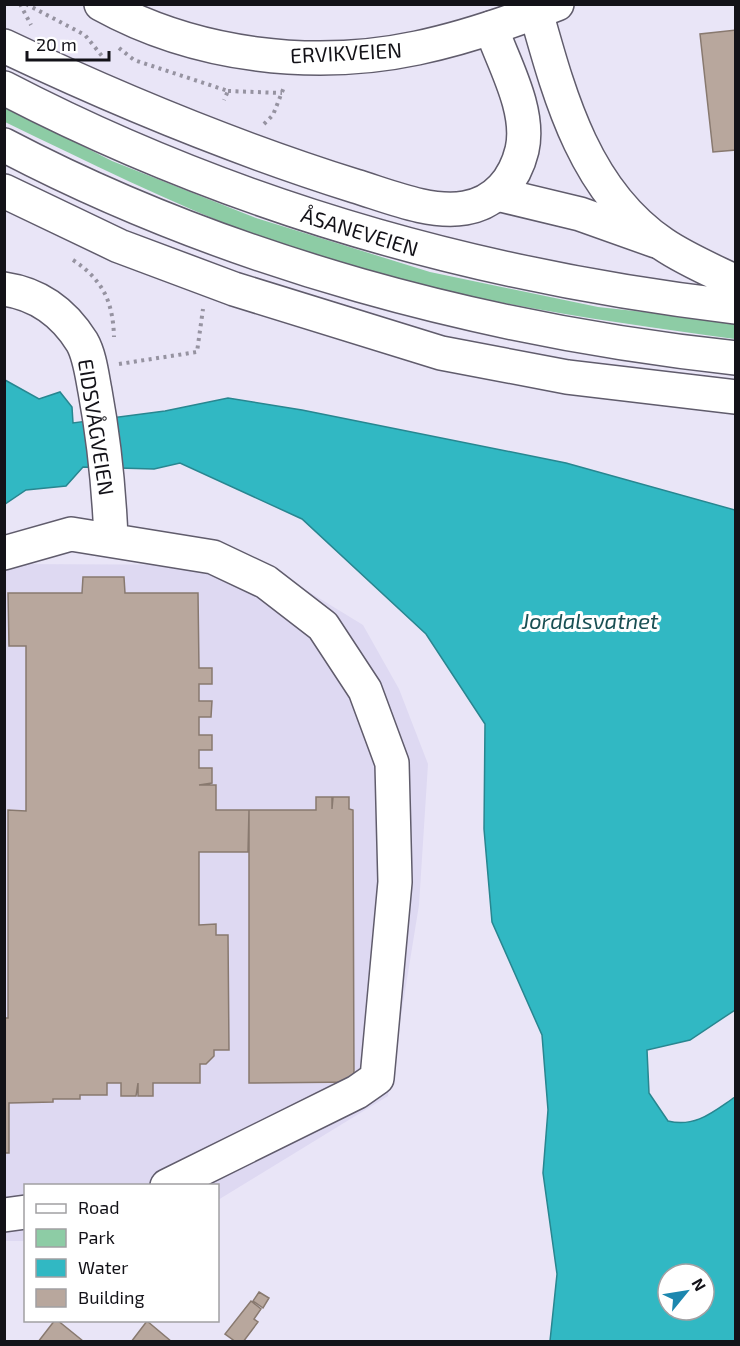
<svg xmlns="http://www.w3.org/2000/svg" width="740" height="1346" viewBox="0 0 740 1346" font-family="'Exo 2',sans-serif">
<style>
.built{fill:#ded9f2}
.green{fill:#8dcca5}
.water{fill:#31b8c3;stroke:#288690;stroke-width:1.5;fill-rule:evenodd}
.building{fill:#b8a79d;stroke:#88796f;stroke-width:1.5}
.lines{fill:none;stroke-linecap:round;stroke-linejoin:round}
.minor-casing{stroke:#605c6c;stroke-width:36}
.major-casing{stroke:#605c6c;stroke-width:36}
.highway-casing{stroke:#605c6c;stroke-width:36}
.path{stroke:#9693a1;stroke-width:4;stroke-dasharray:3 4.5;stroke-linecap:butt}
.minor{stroke:#fff;stroke-width:33}
.major{stroke:#fff;stroke-width:33}
.highway{stroke:#fff;stroke-width:33}
.labels{text-anchor:middle;dominant-baseline:central;stroke-width:6;stroke-linejoin:round;paint-order:stroke}
.street-label{font-size:21px;fill:#131218;stroke:#fff}
.water-label{font-size:22px;font-style:italic;fill:#195054;stroke:#fff}
</style>
<rect width="100%" height="100%" fill="#e9e5f7"/>
<!-- built -->
<path class="built" d="M4,564L265,565L363,625L399,689L428,764L419,905L388,1096L218,1200V1186H26L25,1241H5Z"/>
<!-- green -->
<path class="green" d="M4,106L112,161L256,218L430,272L598,307L735,322V339C585,319 422,295 278,244C185,210 94,165 5,122Z"/>
<!-- water -->
<path class="water" d="M5,380L39,399L60,392L72,407L73,423L165,411L228,398L302,410L566,463L735,510V1010L690,1040L647,1050L649,1093L668,1121C696,1128 714,1111 735,1097V1341H550L557,1274L543,1173L548,1110L542,1035L492,922L484,829L485,724L426,634L302,519L180,463L154,469L83,467L66,486L26,490L5,504ZM668,1274H704V1310H668Z"/>
<!-- building -->
<path class="building" d="M736,30V150L713,152L700,34Z
M83,577H124L125,593H198L199,668H212V684H199V701H212L211,717H199V735H212V750H199V768H212V783L199,785H216V810H249L248,852H199V925L216,924V935H228L229,1050H214V1056L206,1064H200V1083H153V1096H138V1083L136,1096H121V1083H107V1095H80V1099H53V1102L9,1103V1153H4V1018H8V810L26,811V646H9L8,593H82Z
M316,797H332V809L333,797H349V809L353,810L354,1082L249,1083V810H316Z
M259,1292L269,1298L263,1308L253,1301Z
M251,1301L261,1309L254,1319L258,1322L243,1342H236L225,1334Z
M55,1320H57L83,1341L38,1342Z
M147,1321L172,1342H131Z"/>
<g class="lines">
<!-- minor casing -->
<g class="minor-casing">
<path id="minor" d="M497,194L580,214L656,241
M4,289C38,294 64,313 82,342C90,356 92,376 95,391C104,440 109,489 111,539
M4,553L71,534L213,557L266,582L323,626L365,690L392,763L395,882L377,1078L357,1092L167,1186
M4,1215L26,1212"/>
</g>
<!-- major casing -->
<g class="major-casing">
<path id="major" d="M101,4C195,56 313,70 417,48C465,38 511,22 557,4"/>
</g>
<!-- highway casing -->
<g class="highway-casing">
<path id="highway" d="M536,12C560,98 585,191 663,244C685,259 711,270 736,282
M4,46C118,100 234,148 355,186C388,196 430,214 465,208C496,203 515,179 522,150C531,111 504,64 491,28
M4,88C233,207 480,277 736,307
M4,145C227,262 486,331 736,358
M4,191L119,246L234,289L441,353L567,377L736,397"/>
</g>
<!-- path -->
<path class="path" d="M20,4L31,25
M26,4L85,35L102,56
M119,48L134,60L228,91L224,100
M228,91L282,93
M264,124L273,115L284,87
M73,260C103,280 113,302 114,337
M119,364L197,352L203,309"/>
<!-- minor -->
<use href="#minor" class="minor"/>
<!-- major -->
<use href="#major" class="major"/>
<!-- highway -->
<use href="#highway" class="highway"/>
</g>
<g class="labels">
<!-- street labels -->
<g class="street-label">
<text transform="translate(346 52) rotate(-3)">ERVIKVEIEN</text>
<text transform="translate(360 231) rotate(17)">ÅSANEVEIEN</text>
<text transform="translate(97 427) rotate(81)">EIDSVÅGVEIEN</text>
</g>
<!-- water labels -->
<g class="water-label">
<text x="590" y="620">Jordalsvatnet</text>
</g>
</g>
<!-- border -->
<rect width="740" height="1346" fill="none" stroke="#131218" stroke-width="12"/>
<!-- legend -->
<rect x="24" y="1184" width="195" height="138" fill="#ffffff" stroke="#a1a0a3" stroke-width="1.5"/>
<rect x="36" y="1204" width="30" height="9" fill="#ffffff" stroke="#a1a0a3" stroke-width="1.5"/>
<text x="78" y="1214" font-size="18" fill="#131218">Road</text>
<rect x="36" y="1229" width="30" height="18" fill="#8dcca5" stroke="#a1a0a3" stroke-width="1.5"/>
<text x="78" y="1244" font-size="18" fill="#131218">Park</text>
<rect x="36" y="1259" width="30" height="18" fill="#31b8c3" stroke="#a1a0a3" stroke-width="1.5"/>
<text x="78" y="1274" font-size="18" fill="#131218">Water</text>
<rect x="36" y="1289" width="30" height="18" fill="#b8a79d" stroke="#a1a0a3" stroke-width="1.5"/>
<text x="78" y="1304" font-size="18" fill="#131218">Building</text>
<!-- north arrow -->
<g transform="translate(686 1292) rotate(60)"><circle r="28" fill="#ffffff" stroke="#a1a0a3" stroke-width="1.5"/>
<path d="M0-4.5L10 22L0 15L-10 22Z" fill="#1c87af"/>
<text y="-9" font-size="16" font-weight="bold" text-anchor="middle" fill="#131218">N</text>
</g>
<!-- scale -->
<path d="M27 51v9h82v-9" fill="none" stroke="#131218" stroke-width="3"/>
<text x="36" y="51" font-size="18" fill="#131218" stroke="#ffffff" stroke-width="4.5" paint-order="stroke">20 m</text>
</svg>
